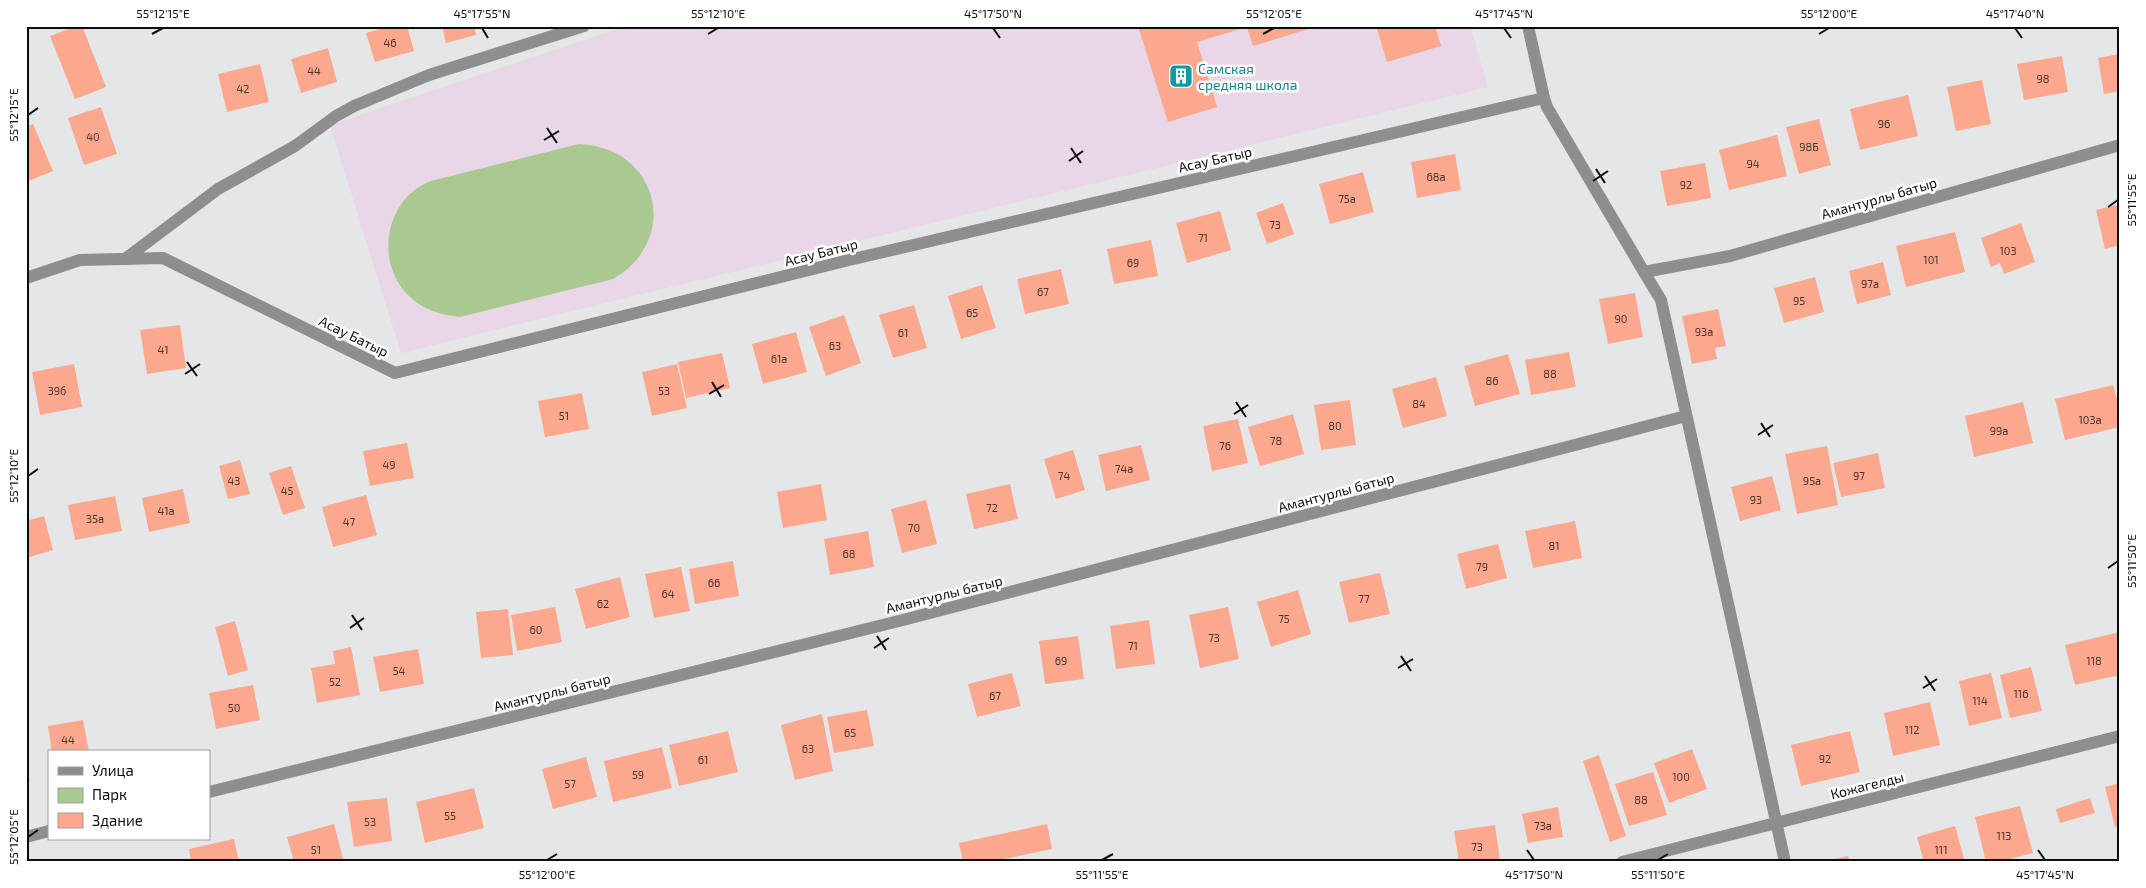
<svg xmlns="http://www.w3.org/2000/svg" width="2146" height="888" viewBox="0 0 2146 888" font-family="'Exo 2',sans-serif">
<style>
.education{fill:#e9d6e6}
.green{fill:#aac991}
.building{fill:#fba88f}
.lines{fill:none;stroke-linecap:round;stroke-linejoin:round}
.minor{stroke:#8f8e8e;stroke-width:12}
.tertiary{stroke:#8f8e8e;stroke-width:12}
.ticks{fill:none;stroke:#0c0c0c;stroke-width:2}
.labels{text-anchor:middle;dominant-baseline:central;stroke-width:5;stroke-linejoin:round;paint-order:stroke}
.number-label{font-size:11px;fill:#48332d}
.culture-label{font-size:14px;fill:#0d838f;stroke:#fff;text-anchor:start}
.street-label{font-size:14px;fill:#0c0c0c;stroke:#fff}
.neatline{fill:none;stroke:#0c0c0c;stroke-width:2}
.ticks-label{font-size:12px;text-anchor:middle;fill:#0c0c0c}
</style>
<rect width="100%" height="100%" fill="#e5e6e7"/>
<!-- education -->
<path class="education" d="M627,26H1470L1488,87L401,353L330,125Z"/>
<!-- green -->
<path class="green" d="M579,144C658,147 682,239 613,279L460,317C441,315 423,310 409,296C374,263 385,198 431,181Z"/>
<!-- building -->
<path class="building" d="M76,26H82L106,87L75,99L50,36Z
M390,26H407L414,51L375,62L366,33Z
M442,26H474L476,35L446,43Z
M1138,26H1315V27L1253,46L1247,27L1197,42L1217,107L1168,122Z
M1376,26H1435L1441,46L1387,62Z
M328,48L337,82L301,93L291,59Z
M2120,54V91L2104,94L2098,58Z
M2062,56L2068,92L2024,100L2017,64Z
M260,64L269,102L227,112L218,74Z
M1982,80L1991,124L1956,131L1947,87Z
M1908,95L1918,136L1860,150L1850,109Z
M101,107L117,154L84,165L68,118Z
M1819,119L1831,165L1799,174L1786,127Z
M33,124L53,171L26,182V127Z
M1777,135L1787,176L1729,190L1719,150Z
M1455,154L1461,190L1417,198L1411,162Z
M1705,163L1711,198L1667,206L1660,171Z
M1363,172L1374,212L1330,224L1319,184Z
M1283,203L1294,234L1267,244L1256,213Z
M2120,204V245L2105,249L2096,210Z
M1220,211L1231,250L1187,263L1176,223Z
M2021,223L2035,262L2004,274L2000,263L1991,267L1981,238Z
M1955,232L1965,272L1906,287L1896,246Z
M1151,240L1158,276L1114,284L1107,249Z
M1883,262L1891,295L1857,304L1849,271Z
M1061,269L1069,304L1025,314L1017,279Z
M1815,277L1824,312L1784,323L1774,288Z
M982,285L996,328L961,339L948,296Z
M1635,293L1643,337L1608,344L1599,299Z
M914,305L927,348L893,358L879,315Z
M1718,309L1726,346L1715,348L1717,359L1692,364L1682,316Z
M844,315L861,363L826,376L809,327Z
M180,325L186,368L147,374L140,330Z
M796,332L807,372L763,384L752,344Z
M1569,352L1576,387L1531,395L1525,360Z
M722,353L730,388L686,398L678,362Z
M1508,354L1520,394L1475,406L1464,366Z
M74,364L82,407L40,415L32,372Z
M677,364L687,408L652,416L642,372Z
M1436,377L1447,416L1403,428L1392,389Z
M2113,385L2120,411V427L2065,440L2055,399Z
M582,393L589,429L545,437L538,401Z
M1350,400L1356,445L1321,450L1314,405Z
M2023,402L2033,443L1974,457L1965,416Z
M1293,414L1304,454L1260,466L1248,427Z
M1238,419L1248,463L1212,471L1203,426Z
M407,443L414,478L370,486L363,451Z
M1141,445L1150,480L1106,491L1098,455Z
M1827,446L1838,505L1797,514L1785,454Z
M1073,450L1085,490L1056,499L1044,459Z
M1878,453L1885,488L1841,497L1833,463Z
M240,460L250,494L228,499L219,466Z
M291,466L305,508L283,515L269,473Z
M1772,476L1781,510L1740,521L1731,487Z
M821,484L827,520L783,528L777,492Z
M1010,484L1018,519L974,529L966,494Z
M183,489L190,523L149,532L142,498Z
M366,495L377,535L333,547L322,507Z
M115,496L122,531L75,540L68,505Z
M926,500L937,544L902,553L891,509Z
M44,516L53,550L26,558V521Z
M1575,521L1582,558L1533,568L1525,531Z
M868,531L874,567L830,575L824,539Z
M1498,544L1507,578L1466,589L1457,554Z
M733,561L739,596L695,604L689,569Z
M681,567L690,611L654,618L645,574Z
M1380,573L1390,614L1349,623L1339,582Z
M620,577L630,617L586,629L575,589Z
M1298,590L1311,634L1271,647L1257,602Z
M555,607L562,642L517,651L511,615Z
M1228,607L1239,659L1200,668L1189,615Z
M508,609L513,655L481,658L476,612Z
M1149,620L1155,664L1116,669L1110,626Z
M235,621L248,670L228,676L215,627Z
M2120,632V675L2075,685L2065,645Z
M1078,636L1084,679L1045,684L1039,641Z
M351,647L360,695L317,703L311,668L335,664L333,651Z
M418,649L424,684L380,692L373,657Z
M2031,667L2042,711L2010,718L2000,675Z
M1012,673L1021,706L977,717L968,684Z
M1991,673L2002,718L1969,726L1959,681Z
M253,685L260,720L216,729L209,693Z
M1930,702L1940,745L1893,756L1884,713Z
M867,710L874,746L834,753L827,717Z
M822,714L833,771L795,780L781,725Z
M83,720L89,752H52L48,726Z
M728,731L738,772L679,786L669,745Z
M1850,731L1860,772L1801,786L1791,745Z
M662,747L672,788L613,802L604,761Z
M1692,749L1707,789L1669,803L1654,763Z
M1599,755L1626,836L1610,842L1583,761Z
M586,757L597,797L553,809L542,769Z
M26,769L30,781L26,782Z
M1653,772L1667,815L1629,826L1615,784Z
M2120,783V826L2115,827L2105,787Z
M474,788L484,828L425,843L416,802Z
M387,798L392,841L354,847L347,802Z
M2090,798L2095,813L2060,823L2056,809Z
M2020,806L2033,853L1998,862H1986L1975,817Z
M1558,807L1563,837L1528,843L1522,814Z
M334,824L344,862H294L287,837Z
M1047,824L1052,849L990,862H963L959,843Z
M1495,825L1500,860L1459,862L1454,831Z
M1955,826L1965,862H1924L1917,837Z
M234,839L239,862H191L189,849Z
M1848,856L1850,862H1824V861Z"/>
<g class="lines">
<!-- minor -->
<path class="minor" d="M1528,26L1544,98
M125,259L218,189L295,146L336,116L354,106L429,75L584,26
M1644,272L1661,300L1785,862
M209,792L903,620L1686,416
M26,837L49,831
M1622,862L2120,736"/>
<!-- tertiary -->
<path class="tertiary" d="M26,278L80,260L163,258L395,373L849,260L1544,98L1547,107L1644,272L1730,256L2120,145"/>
</g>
<!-- ticks -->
<path class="ticks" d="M482,28L488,38M993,28L1000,38M1504,28L1511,38M2015,28L2022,38M152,34L163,28M708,34L718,28M1263,34L1274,28M1819,34L1829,28M28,115L38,108M547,128L557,143M544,140L559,131M1071,148L1081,163M1069,161L1083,151M1596,169L1605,183M1593,181L1608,171M2108,207L2118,200M187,362L197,376M185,374L200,364M712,382L721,397M709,394L724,385M1236,402L1246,417M1234,414L1248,405M1761,423L1770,437M1758,435L1773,425M28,476L38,469M2108,568L2118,561M352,615L362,630M350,628L364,618M877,636L886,650M874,648L889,638M1401,656L1411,671M1398,668L1413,659M1925,676L1935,691M1923,688L1937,679M28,837L38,830M1527,850L1534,860M2038,850L2045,860M547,860L557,854M1102,860L1113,854M1658,860L1668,854"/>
<!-- icons -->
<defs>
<g id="building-square" transform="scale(1.25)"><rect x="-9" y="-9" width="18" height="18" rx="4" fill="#0f9aa8" stroke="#fff"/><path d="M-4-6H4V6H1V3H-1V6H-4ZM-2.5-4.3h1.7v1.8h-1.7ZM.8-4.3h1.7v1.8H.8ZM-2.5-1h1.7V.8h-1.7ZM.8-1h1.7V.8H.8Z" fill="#fff"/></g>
</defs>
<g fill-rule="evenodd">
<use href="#building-square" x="1181" y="76"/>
</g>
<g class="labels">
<!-- number labels -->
<g class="number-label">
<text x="390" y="42">46</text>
<text x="314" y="70">44</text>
<text x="2043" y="78">98</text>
<text x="243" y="88">42</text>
<text x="1884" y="123">96</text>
<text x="93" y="136">40</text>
<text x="1809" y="146">98Б</text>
<text x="1753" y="163">94</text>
<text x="1436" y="176">68а</text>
<text x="1686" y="184">92</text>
<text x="1347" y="198">75а</text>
<text x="1275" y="224">73</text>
<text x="1203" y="237">71</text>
<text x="2008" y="250">103</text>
<text x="1931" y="259">101</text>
<text x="1133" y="262">69</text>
<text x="1870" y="283">97а</text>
<text x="1043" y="291">67</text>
<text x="1799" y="300">95</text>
<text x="972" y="312">65</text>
<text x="1621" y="318">90</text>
<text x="1704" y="331">93а</text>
<text x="903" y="332">61</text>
<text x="835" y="345">63</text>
<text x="163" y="349">41</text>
<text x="779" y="358">61а</text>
<text x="1550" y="373">88</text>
<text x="1492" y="380">86</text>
<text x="57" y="390">39б</text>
<text x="664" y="390">53</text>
<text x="1419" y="403">84</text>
<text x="564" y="415">51</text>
<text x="2090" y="419">103а</text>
<text x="1335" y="425">80</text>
<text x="1999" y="430">99а</text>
<text x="1276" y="440">78</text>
<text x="1225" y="445">76</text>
<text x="389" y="464">49</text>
<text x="1124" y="468">74а</text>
<text x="1064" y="475">74</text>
<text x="1859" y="475">97</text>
<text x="234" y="480">43</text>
<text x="1812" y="480">95а</text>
<text x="287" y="490">45</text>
<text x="1756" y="499">93</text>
<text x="992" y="507">72</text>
<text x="166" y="510">41а</text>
<text x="95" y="518">35а</text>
<text x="349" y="521">47</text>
<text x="914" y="527">70</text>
<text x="1554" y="545">81</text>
<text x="849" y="553">68</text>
<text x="1482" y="566">79</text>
<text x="714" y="582">66</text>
<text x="668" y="593">64</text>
<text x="1364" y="598">77</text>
<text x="603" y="603">62</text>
<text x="1284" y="618">75</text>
<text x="536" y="629">60</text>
<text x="1214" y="637">73</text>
<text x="1133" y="645">71</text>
<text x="1061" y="660">69</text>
<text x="2094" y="660">118</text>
<text x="399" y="670">54</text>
<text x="335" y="681">52</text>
<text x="2021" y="693">116</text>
<text x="995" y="695">67</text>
<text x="1980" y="700">114</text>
<text x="234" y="707">50</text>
<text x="1912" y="729">112</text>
<text x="850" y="732">65</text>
<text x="68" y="739">44</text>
<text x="808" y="748">63</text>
<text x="1825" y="758">92</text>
<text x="703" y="759">61</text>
<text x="638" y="774">59</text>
<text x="1681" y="776">100</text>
<text x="570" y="783">57</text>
<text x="1641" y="799">88</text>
<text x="450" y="815">55</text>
<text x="370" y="821">53</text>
<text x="1543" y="825">73а</text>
<text x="2004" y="835">113</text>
<text x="1477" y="846">73</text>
<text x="316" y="849">51</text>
<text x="1941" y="849">111</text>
</g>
<!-- culture labels -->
<g class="culture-label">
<text x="1198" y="68">Самская<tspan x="1198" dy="16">средняя школа</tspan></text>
</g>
<!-- street labels -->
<g class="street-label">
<text transform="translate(1215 159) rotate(-13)">Асау Батыр</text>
<text transform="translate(1879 198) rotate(-16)">Амантурлы батыр</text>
<text transform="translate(821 252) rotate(-14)">Асау Батыр</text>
<text transform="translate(354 336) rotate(26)">Асау Батыр</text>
<text transform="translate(1336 492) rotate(-15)">Амантурлы батыр</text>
<text transform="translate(944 594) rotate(-14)">Амантурлы батыр</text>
<text transform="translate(552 692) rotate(-14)">Амантурлы батыр</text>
<text transform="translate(1867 785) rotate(-14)">Кожагелды</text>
</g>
</g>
<!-- border -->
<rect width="2146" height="888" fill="none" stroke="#ffffff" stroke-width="55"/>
<!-- legend -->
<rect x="48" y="750" width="162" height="90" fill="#ffffff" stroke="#9e9e9e"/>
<rect x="58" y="767" width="25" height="8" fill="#8f8e8e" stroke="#9e9e9e"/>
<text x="92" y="776" font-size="15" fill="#0c0c0c">Улица</text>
<rect x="58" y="788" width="25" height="15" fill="#aac991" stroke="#9e9e9e"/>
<text x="92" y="800" font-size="15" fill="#0c0c0c">Парк</text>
<rect x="58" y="813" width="25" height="15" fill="#fba88f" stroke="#9e9e9e"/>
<text x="92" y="826" font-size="15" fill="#0c0c0c">Здание</text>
<rect x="28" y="28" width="2090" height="832" class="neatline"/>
<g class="ticks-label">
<text x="163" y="18">55°12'15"E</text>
<text x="482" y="18">45°17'55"N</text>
<text x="718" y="18">55°12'10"E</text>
<text x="993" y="18">45°17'50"N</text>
<text x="1274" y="18">55°12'05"E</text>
<text x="1504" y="18">45°17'45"N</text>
<text x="1829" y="18">55°12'00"E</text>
<text x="2015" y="18">45°17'40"N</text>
<text transform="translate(14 115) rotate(-90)" y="4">55°12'15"E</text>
<text transform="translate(2132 200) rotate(-90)" y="4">55°11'55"E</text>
<text transform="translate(14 476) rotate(-90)" y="4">55°12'10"E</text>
<text transform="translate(2132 561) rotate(-90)" y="4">55°11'50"E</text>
<text transform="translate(14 837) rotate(-90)" y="4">55°12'05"E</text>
<text x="547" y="879">55°12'00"E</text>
<text x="1102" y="879">55°11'55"E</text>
<text x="1534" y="879">45°17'50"N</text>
<text x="1658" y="879">55°11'50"E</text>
<text x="2045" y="879">45°17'45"N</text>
</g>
</svg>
